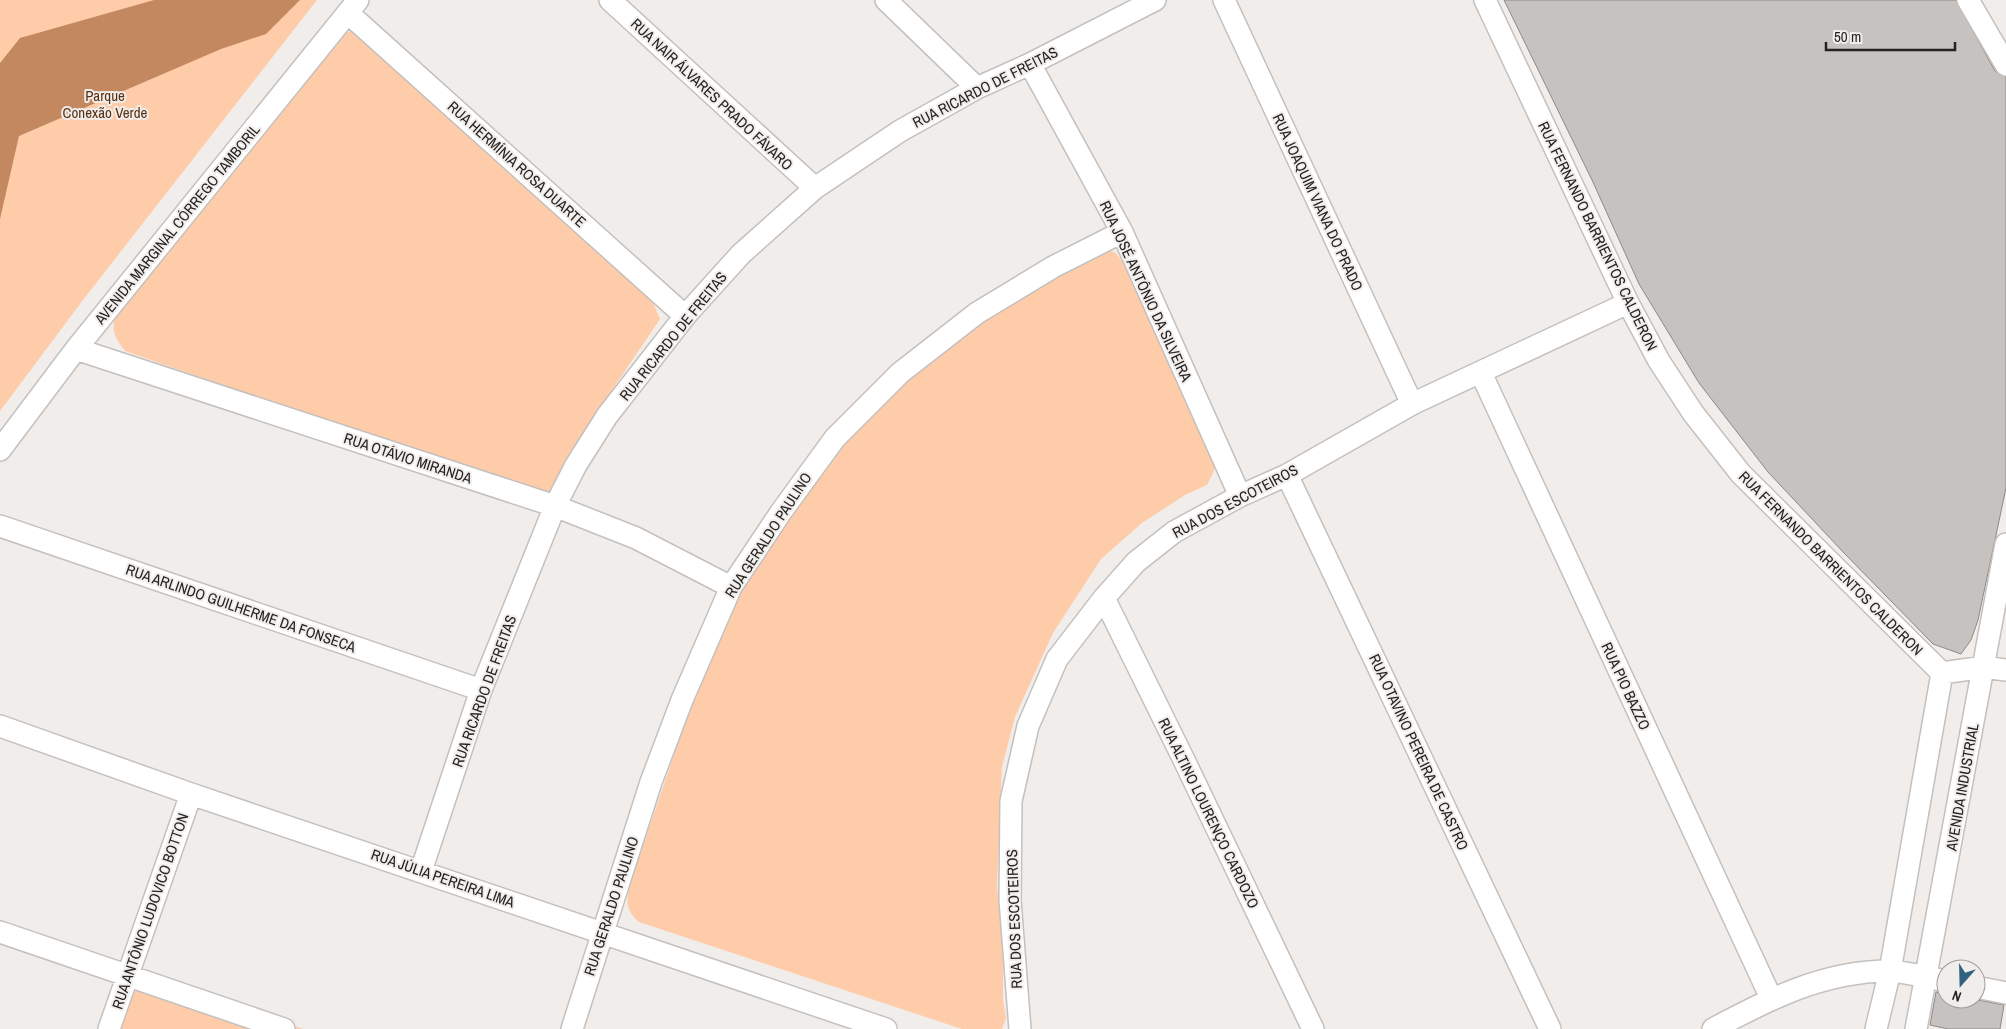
<svg xmlns="http://www.w3.org/2000/svg" width="2006" height="1029" viewBox="0 0 2006 1029" font-family="'Archivo Narrow',sans-serif">
<style>
.green{fill:#fca}
.water{fill:#c3885f}
.building{fill:#c6c2c0;stroke:#8c8987}
.lines{fill:none;stroke-linecap:round;stroke-linejoin:round}
.street-casing{stroke:#c4c0be;stroke-width:24}
.street{stroke:#fff;stroke-width:21}
.labels{text-anchor:middle;dominant-baseline:central;stroke-width:4;stroke-linejoin:round;paint-order:stroke}
.street-label{font-size:15px;fill:#242322;stroke:#f1edeb}
.park-label{font-size:15px;fill:#583011;stroke:#f1edeb}
</style>
<rect width="100%" height="100%" fill="#f1edeb"/>
<!-- green -->
<path class="green" d="M0,0H317L83,300L0,411Z
M358,29L643,291L654,305L660,319L565,460L552,492L516,487L125,351C110,332 111,325 121,303L339,35Z
M1107,249L1116,253L1126,266L1215,462L1214,471L1207,485L1185,495L1142,523L1101,559L1053,633L1015,717L1002,767L1000,809L997,886L1003,950V1000L1006,1018L1002,1029H962L639,922C625,909 626,902 630,884L707,658L739,589L838,439L977,314Z
M170,983L303,1029H118L132,993L139,986Z"/>
<!-- water -->
<path class="water" d="M154,0H300L266,34L221,49L19,136L0,219V63L20,38Z"/>
<!-- building -->
<path class="building" d="M1504,0H1956L1995,71L2006,77V488L1978,620L1971,640L1961,654L1933,644L1843,552L1768,472L1699,383L1639,284L1592,180Z
M1936,992L1946,993V999H1973L2004,1005L2000,1029H1948L1930,1025Z"/>
<g class="lines">
<!-- street casing -->
<g class="street-casing">
<path id="street" d="M610,0L815,188
M886,0L977,88
M1224,0L1412,404
M1485,0L1628,303L1659,361L1693,413L1741,474L1942,673
M1968,0L2006,65
M348,13L685,316
M1030,64L1122,232L1240,496
M76,349L555,506L636,538L731,587
M1481,373L1771,998
M0,450L76,349L358,0
M1287,475L1550,1029
M0,526L481,690
M1104,598L1184,760L1313,1029
M1942,673L1984,667L2006,670
M0,726L191,794L886,1029
M421,871L481,690L555,506L576,465L607,416L685,316L741,254L815,188L900,131L977,88L1030,64L1155,0
M0,932L284,1029
M1976,987L2006,993
M109,1029L191,794
M572,1029L651,782L682,700L731,587L781,512L835,438L900,373L977,313L1053,267L1122,232
M1020,1029L1010,900L1011,801L1028,726L1057,659L1104,598L1136,562L1174,532L1240,496L1287,475L1412,404L1628,303
M1713,1029C1769,999 1824,971 1889,971C1908,972 1928,978 1946,981
M1876,1029L1890,971L1942,673
M1916,1029L2006,544"/>
</g>
<!-- street -->
<use href="#street" class="street"/>
</g>
<g class="labels">
<!-- street labels -->
<g class="street-label">
<text transform="translate(985 87) rotate(-27)">RUA RICARDO DE FREITAS</text>
<text transform="translate(712 94) rotate(43)">RUA NAIR ÁLVARES PRADO FÁVARO</text>
<text transform="translate(517 164) rotate(42)">RUA HERMÍNIA ROSA DUARTE</text>
<text transform="translate(1318 202) rotate(65)">RUA JOAQUIM VIANA DO PRADO</text>
<text transform="translate(177 224) rotate(-51)">AVENIDA MARGINAL CÓRREGO TAMBORIL</text>
<text transform="translate(1598 236) rotate(64)">RUA FERNANDO BARRIENTOS CALDERON</text>
<text transform="translate(1146 291) rotate(65)">RUA JOSÉ ANTÔNIO DA SILVEIRA</text>
<text transform="translate(673 336) rotate(-51)">RUA RICARDO DE FREITAS</text>
<text transform="translate(408 458) rotate(18)">RUA OTÁVIO MIRANDA</text>
<text transform="translate(1235 501) rotate(-28)">RUA DOS ESCOTEIROS</text>
<text transform="translate(768 535) rotate(-57)">RUA GERALDO PAULINO</text>
<text transform="translate(1831 563) rotate(45)">RUA FERNANDO BARRIENTOS CALDERON</text>
<text transform="translate(241 608) rotate(19)">RUA ARLINDO GUILHERME DA FONSECA</text>
<text transform="translate(1626 686) rotate(65)">RUA PIO BAZZO</text>
<text transform="translate(484 691) rotate(-70)">RUA RICARDO DE FREITAS</text>
<text transform="translate(1419 752) rotate(65)">RUA OTAVINO PEREIRA DE CASTRO</text>
<text transform="translate(1962 787) rotate(-80)">AVENIDA INDUSTRIAL</text>
<text transform="translate(1209 813) rotate(64)">RUA ALTINO LOURENÇO CARDOZO</text>
<text transform="translate(443 878) rotate(19)">RUA JÚLIA PEREIRA LIMA</text>
<text transform="translate(611 906) rotate(-72)">RUA GERALDO PAULINO</text>
<text transform="translate(150 911) rotate(-71)">RUA ANTÔNIO LUDOVICO BOTTON</text>
<text transform="translate(1014 919) rotate(-92)">RUA DOS ESCOTEIROS</text>
</g>
<!-- park labels -->
<g class="park-label">
<text x="105" y="95">Parque<tspan x="105" dy="17">Conexão Verde</tspan></text>
</g>
</g>
<!-- north arrow -->
<g transform="translate(1961 984) rotate(200)"><circle r="24" fill="#f1edeb" stroke="#9f9c9b"/>
<path d="M0-4L9 19L0 12L-9 19Z" fill="#2f627f"/>
<text y="-8" font-size="14" font-weight="bold" text-anchor="middle" fill="#242322">N</text>
</g>
<!-- scale -->
<path d="M1826 42v8h129v-8" fill="none" stroke="#242322" stroke-width="2.5"/>
<text x="1834" y="42" font-size="15" fill="#242322" stroke="#f1edeb" stroke-width="4" paint-order="stroke">50 m</text>
</svg>
